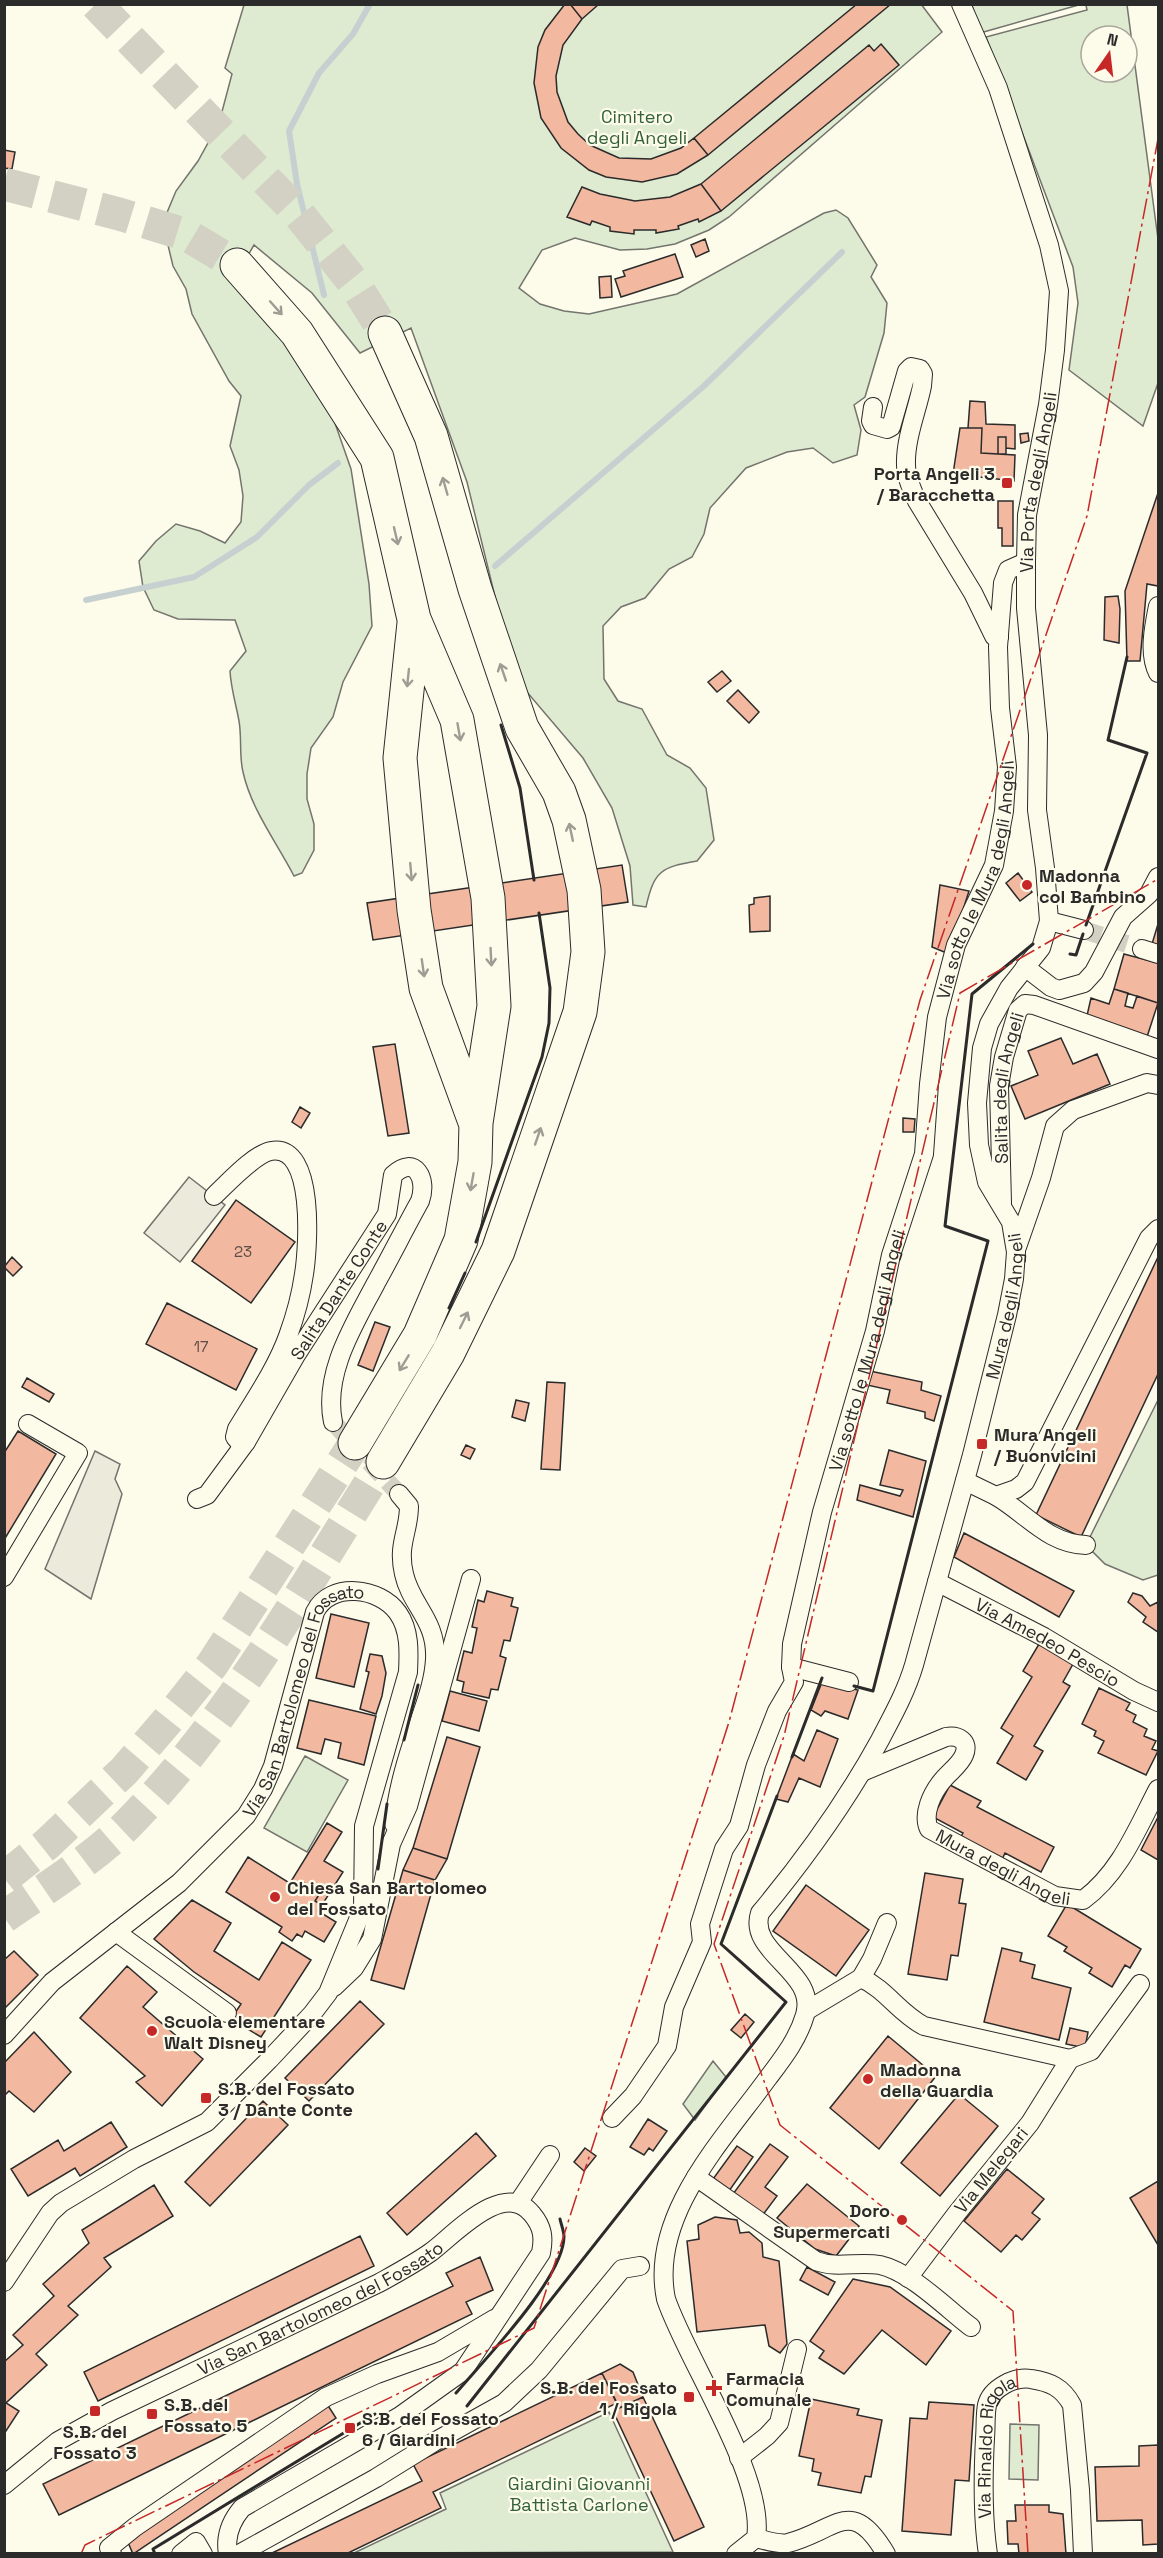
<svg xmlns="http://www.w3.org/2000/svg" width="1163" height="2558" viewBox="0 0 1163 2558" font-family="'Space Grotesk',sans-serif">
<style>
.green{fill:#deebd1;stroke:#74746e;stroke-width:1.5;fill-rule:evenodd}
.parking{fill:#eceadb;stroke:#74746e;stroke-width:1.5}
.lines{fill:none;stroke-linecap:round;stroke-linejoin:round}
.stream{stroke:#c7d0d0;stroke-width:6}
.building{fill:#f2b8a0;stroke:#2b2b2b;stroke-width:1.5}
.street-tunnel{stroke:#d3d1c4;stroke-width:18;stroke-dasharray:18 9;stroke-linecap:butt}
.highway-tunnel{stroke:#d3d1c4;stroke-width:33;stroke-dasharray:33 16;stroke-linecap:butt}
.street-casing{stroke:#2b2b2b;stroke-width:20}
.highway-casing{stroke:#2b2b2b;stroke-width:35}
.street{stroke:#fdfbea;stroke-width:18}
.highway{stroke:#fdfbea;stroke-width:33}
.wall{stroke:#2b2b2b;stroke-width:3}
.power{stroke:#c62828;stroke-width:1.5;stroke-dasharray:21 4.5 3 4.5;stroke-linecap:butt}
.oneway{stroke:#9e9d94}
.poi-dot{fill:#c62828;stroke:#fdfbea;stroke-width:2}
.labels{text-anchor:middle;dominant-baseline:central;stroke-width:4.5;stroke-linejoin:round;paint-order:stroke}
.number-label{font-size:15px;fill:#5d4e48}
.park-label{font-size:18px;fill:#34623c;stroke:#fdfbea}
.poi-label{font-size:18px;font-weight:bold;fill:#2b2b2b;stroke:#fdfbea;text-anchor:start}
.street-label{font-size:18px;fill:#2b2b2b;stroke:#fdfbea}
</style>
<rect width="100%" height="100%" fill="#fdfbea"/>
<!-- green -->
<path class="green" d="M921,4L942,32L729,217L709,230L675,244L647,249L620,250L575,238L542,250L519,288L540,304L564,311L589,314L677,294L824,213L836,210L848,218L877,265L871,277L887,303L884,333L865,397L854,405L861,430L857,455L833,463L813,448L787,452L746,468L710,508L704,534L692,557L669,569L645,598L621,607L603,626L604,679L618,701L642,709L667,755L690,768L706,788L714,840L697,861C661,867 654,871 646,907L633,905L630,866L612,808L583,758L515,678L467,482L411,328L360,353L312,293L254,245L233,281L287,337L330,409L351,469L369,584L372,626L343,682L333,717L311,748L307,774V799L314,824V850L302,873L294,876C277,843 251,809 243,772C239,756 242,738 239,721C236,704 231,689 230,671L246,651L235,620L178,619L154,610L143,587L139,561L156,541L176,524L200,531L225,543L241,522L243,496L239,470L230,446L241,396L229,381L192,314L186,289L173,266L167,241L166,215L176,191L198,161L219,123L232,74L225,68L244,5Z
M1082,4L980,33L972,5Z
M1086,5H1127L1158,239V383L1143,426L1069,370L1078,303L1073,267L986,37L1087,10ZM1091,36H1127V72H1091Z
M1158,1400V1575L1143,1580L1105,1564L1086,1545Z
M305,1756L348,1780L307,1852L264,1828Z
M713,2061L726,2077L695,2120L683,2104Z
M609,2412L673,2552L354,2553L446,2509L440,2493Z
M1010,2424L1039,2425L1038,2480L1009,2479Z"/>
<!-- parking -->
<path class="parking" d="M189,1177L225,1205L180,1262L144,1233Z
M95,1451L120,1464L115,1479L122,1494L91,1599L45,1569Z"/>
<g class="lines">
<!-- stream -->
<path class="stream" d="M324,295L297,184L289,131L319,73L353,34L370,4
M495,566L704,386L842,252
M86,600L194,577L257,537L309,485L338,463"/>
</g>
<!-- building -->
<path class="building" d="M565,4H570L582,19L563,45L556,76L557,92L568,122L578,134L590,145L619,158L651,159L681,148L694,138L708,155L677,174L642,182L606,177L589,170L561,148L541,118L534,83L538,47L545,30Z
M570,4H599L582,19Z
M857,4H891L708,155L694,138Z
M881,44L899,65L721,211L701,184L869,45L874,51Z
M4,150L15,152L12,169L4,168Z
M265,184L275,187L273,195L262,192Z
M701,184L721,211L699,222L698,219L678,226L679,229L656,233V230H634V234L610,231V227L592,221L590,225L567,217L582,187L600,194L635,201L670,197Z
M705,239L709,251L696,257L691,245Z
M675,254L683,277L621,297L615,279L625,276L623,271Z
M611,276L612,297L600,298L599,277Z
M970,401L985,402L986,424L1015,425V449L1006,448V437H998V454L981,453L982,428H968Z
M960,428H982L981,453L1015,455L1014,481L953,474Z
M1028,433L1029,441L1021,443L1020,434Z
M998,437H1006V454H998Z
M1158,493V586L1147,584L1140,661H1127L1125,591Z
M998,501H1013V546H1002V528H998Z
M1118,596L1120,609L1119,643L1104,640L1105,597Z
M722,671L731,681L717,692L708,682Z
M738,690L759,712L749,723L727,701Z
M622,865L628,902L373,940L367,903Z
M1018,873L1032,892L1020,901L1006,883Z
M940,885L969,891L949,954L932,947Z
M770,896V931L750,932L749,905L754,904V898Z
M1158,924V946L1152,944Z
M1124,954L1158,963V1003L1114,989Z
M1114,989L1128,993L1125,1006L1133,1008L1137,996L1158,1003L1146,1040L1086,1020L1091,998L1109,1004Z
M1061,1038L1073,1064L1097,1054L1110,1084L1025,1119L1011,1086L1038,1075L1028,1051Z
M395,1044L409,1133L388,1136L373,1047Z
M300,1107L310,1113L301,1128L292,1122Z
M903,1118L915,1119L914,1132H903Z
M236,1200L295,1242L251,1303L192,1261Z
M12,1257L22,1267L13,1276L4,1267Z
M1158,1257V1374L1081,1537L1036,1515Z
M167,1303L257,1349L236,1390L146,1344Z
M375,1322L390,1327L373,1371L358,1365Z
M870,1371L922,1382L921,1390L941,1396L934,1421L925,1418V1412L887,1403L890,1390L867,1385Z
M27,1378L54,1394L49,1402L22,1387Z
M547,1382L565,1383L560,1470L541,1469Z
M516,1400L529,1403L525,1421L512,1417Z
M18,1431L56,1454L4,1540V1453Z
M466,1445L475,1449L470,1459L461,1455Z
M889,1450L926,1461L913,1517L857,1500L860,1485L900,1496L903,1490L880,1485Z
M964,1533L1074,1591L1059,1617L954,1557Z
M487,1591L513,1598L511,1606L518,1608L510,1641L504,1640L500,1656L506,1658L498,1690L491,1689L489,1698L462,1692L464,1682L457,1680L464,1651L472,1653L477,1628L472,1627L478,1600L484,1602Z
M1133,1593L1142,1596L1150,1606L1158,1602V1632L1143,1622L1146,1617L1128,1602Z
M331,1614L369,1623L354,1687L316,1678Z
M1039,1644L1073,1664L1063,1682L1070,1686L1034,1746L1043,1751L1026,1780L997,1763L1013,1736L1001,1728L1032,1677L1023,1671Z
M370,1654L382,1656L386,1673L382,1696L376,1714L360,1709L369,1672L366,1671Z
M822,1682L858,1690L848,1719L825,1711L821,1716L811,1710Z
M1099,1688L1130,1703L1126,1710L1136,1715L1133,1722L1147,1729L1144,1736L1156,1741L1152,1749L1158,1751L1146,1775L1098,1753L1104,1741L1094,1736L1096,1731L1082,1724Z
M450,1691L487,1701L479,1731L442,1721Z
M309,1700L376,1716L364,1765L338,1758L341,1743L325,1739L321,1754L297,1748Z
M817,1730L838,1739L820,1787L799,1778L788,1802L776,1799L793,1754L804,1761Z
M447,1737L480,1747L447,1859L413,1848Z
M950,1785L981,1801L977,1807L1054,1847L1041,1872L1005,1853L1001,1862L959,1840L963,1833L933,1817Z
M1158,1817V1860L1141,1850Z
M327,1823L342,1832L324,1861L343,1872L322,1905L315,1901L320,1893L303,1882L299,1889L290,1883Z
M413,1848L447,1859L435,1880L403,1870Z
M248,1857L299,1889L303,1882L320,1893L315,1901L322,1905L318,1911L336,1922L324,1942L305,1931L302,1937L297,1934L292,1941L279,1932L282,1927L226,1892Z
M403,1870L435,1880L404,1989L371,1980Z
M925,1873L963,1879L959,1903L966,1904L958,1956L951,1955L947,1980L908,1974Z
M806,1885L869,1930L836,1976L773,1931Z
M192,1900L231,1923L214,1951L259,1980L282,1942L311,1960L261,2037L231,2019L241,2004L194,1972L154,1939Z
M1067,1904L1141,1949L1130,1968L1125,1965L1112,1987L1089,1973L1092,1968L1064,1951L1067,1947L1048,1936Z
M1002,1948L1022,1953L1020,1961L1035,1965L1032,1978L1071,1988L1059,2040L984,2022Z
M14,1951L38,1975L4,2009V1960Z
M127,1966L157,1992L143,2007L203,2059L162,2106L136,2082L145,2076L80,2018Z
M360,2001L384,2024L309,2101L285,2078Z
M745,2014L754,2022L741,2038L731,2030Z
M1070,2028L1088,2032L1085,2048L1066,2044Z
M34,2032L71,2072L34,2112L9,2091L4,2096V2063Z
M888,2036L936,2076L879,2149L830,2108Z
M959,2094L998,2126L940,2196L901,2163Z
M263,2101L288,2125L210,2206L185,2182Z
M648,2119L667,2131L653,2151L649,2148L644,2155L630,2147Z
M111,2122L127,2147L80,2176L75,2168L28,2196L11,2169L58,2140L64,2151Z
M476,2133L496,2156L407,2235L387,2213Z
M770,2144L788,2157L765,2187L777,2196L762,2216L733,2194Z
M737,2146L753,2157L729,2191L713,2179Z
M585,2148L596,2156L584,2171L574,2162Z
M1007,2169L1044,2199L1032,2213L1040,2219L1022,2240L1016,2235L1001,2252L964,2221Z
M1158,2181V2245L1130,2198Z
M807,2184L859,2226L836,2256L815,2249L777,2218Z
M154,2185L173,2216L104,2258L111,2267L68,2306L78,2315L36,2354L47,2365L6,2403L19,2411L4,2434V2362L23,2345L13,2335L54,2296L43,2284L89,2243L82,2230Z
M715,2217L737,2220L740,2233L749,2232L762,2243L763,2257L779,2261L787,2344L780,2353L769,2346L765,2325L697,2332L687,2241L699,2239L698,2225Z
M360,2236L374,2266L98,2401L84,2372Z
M480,2257L493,2290L466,2302L472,2314L59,2515L43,2484L453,2286L446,2273Z
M807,2267L835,2282L828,2295L800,2280Z
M853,2279L890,2287L951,2331L926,2365L882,2330L844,2374L819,2358L824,2351L810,2341Z
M620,2364L633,2372L643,2397L619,2408L602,2373Z
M602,2373L617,2403L433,2492L441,2508L346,2554H270L422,2481L413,2464Z
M643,2397L704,2527L674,2541L613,2411Z
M811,2399L859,2409L857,2415L882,2420L871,2477L865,2476L861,2493L818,2485L821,2473L812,2471L814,2459L799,2456Z
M929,2402L974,2405L969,2481L955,2480L951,2535L902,2531L910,2418L927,2419Z
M327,2404L336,2418L133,2554L127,2540Z
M1158,2445V2544L1143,2545L1142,2520L1097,2521L1095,2467L1139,2466V2446Z
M1015,2505H1049V2512L1063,2514L1066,2554H1019L1018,2544H1008L1007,2521H1016Z"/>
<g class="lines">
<!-- street-tunnel -->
<path class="street-tunnel" d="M1084,930L1142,949
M333,1422L399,1494"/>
<!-- highway-tunnel -->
<path class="highway-tunnel" d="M96,4L298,213L354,283L385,333
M4,184L119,214L187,235L237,265
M4,1878L47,1844L124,1771L168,1720L212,1665L355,1443
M4,1917C46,1888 92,1860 128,1824C232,1718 304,1587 383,1462"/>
<!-- street casing -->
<g class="street-casing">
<g id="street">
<path d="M873,407L871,421L873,425L887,429L891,427L907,371L911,367L920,369L923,374L922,386C917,411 905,439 906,465C906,477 912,490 917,501L973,593L994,636L999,637"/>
<path d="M1158,606C1154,626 1148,654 1158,673"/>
<path d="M1049,921L1084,930"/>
<path d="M1142,949L1158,954"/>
<path d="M1025,967L1051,987L1059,990L1084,983L1094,972L1123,917L1149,894L1158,877"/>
<path id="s1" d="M214,1196C227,1184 254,1154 271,1151C316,1143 308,1249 304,1274C301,1295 295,1317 288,1336C276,1369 255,1399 237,1429L235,1437L240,1443L246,1442L296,1355L387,1214L393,1175C415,1154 428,1179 420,1201C405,1228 391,1256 376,1283C354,1325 323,1373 333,1422"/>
<path id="s2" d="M1002,1203L999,1086L1004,1057L1018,1010L1025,1004L1034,1005L1158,1049"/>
<path d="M1017,1247L1041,1178L1055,1126L1073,1110L1147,1083L1158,1085"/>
<path d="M965,1481L996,1496L1016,1489L1025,1482L1149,1238L1158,1229"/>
<path d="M996,1496C1027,1514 1048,1544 1086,1545"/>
<path d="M197,1499L207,1495L246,1442"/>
<path d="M4,1577L78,1453L28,1424"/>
<path id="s3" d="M937,1582L1044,1637L1134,1691L1158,1702"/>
<path d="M791,1667L849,1682"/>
<path id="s4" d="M862,1772L946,1737C958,1735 970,1741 964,1755C960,1765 949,1772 942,1781C932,1793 922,1814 929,1829L1055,1896L1083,1900C1120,1873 1137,1829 1158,1789"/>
<path d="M394,1824C397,1790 407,1758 418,1726C425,1704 434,1682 435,1659C437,1620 411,1606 404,1574C397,1544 409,1532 409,1506L399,1494"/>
<path d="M116,1932L227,2013"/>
<path d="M861,1978L872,1959L887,1923"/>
<path d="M334,1987L354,1968L372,1939L391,1844L408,1806L471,1579"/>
<path d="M806,2011L861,1978C886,1989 899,2013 924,2026L1070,2059L1030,2123L957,2213L908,2278"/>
<path id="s5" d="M4,2035L52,1982L179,1883L246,1816L263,1789L273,1766L315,1612C330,1581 380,1587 398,1613C410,1630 409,1652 408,1672L364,1826L363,1908L328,1993L312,2014L269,2060L207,2122L134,2159L61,2203L50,2213L4,2282"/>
<path d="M1070,2059L1091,2051L1140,1984"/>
<path id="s6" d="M612,2118L633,2096L667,2046L674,2007L702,1942L700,1924L724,1849L739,1826L756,1765L777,1711L794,1682L791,1667L792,1644L822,1512L875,1331L891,1255L924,1154L929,1084L937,1017L956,945L994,865L1004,811L1007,767L1000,708L998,647L1003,583L1008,570L1026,562"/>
<path d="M696,2177L816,2261C837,2269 858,2261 880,2265C911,2272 946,2308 971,2327"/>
<path d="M518,2203L550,2155"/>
<path d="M739,2458L767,2436L779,2423L797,2349"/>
<path id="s7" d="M4,2485L58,2441L112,2411L379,2283C397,2273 414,2264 431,2252C455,2234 504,2179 532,2214C543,2227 544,2238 541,2253L463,2371L400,2416L242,2508C231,2521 225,2537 228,2554"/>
<path d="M756,2538C765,2540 778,2545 788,2543C836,2531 851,2494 886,2554"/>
<path d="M112,2554L109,2548L135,2527L326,2397L377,2374L438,2352L494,2319"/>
<path d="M181,2554L196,2542L203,2554"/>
<path d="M239,2554L376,2478L434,2442L504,2403L539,2370L622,2269L640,2266"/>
<path id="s8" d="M736,2554L756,2538C766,2477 687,2361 666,2299C649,2216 723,2140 768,2078C783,2058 798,2039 805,2015C818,1972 747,1953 760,1913C805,1859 846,1802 880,1740C893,1715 906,1692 914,1665L972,1455L1007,1315L1014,1279L1016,1252L1011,1222L987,1182L979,1145L977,1103L982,1048L989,1024L1009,988L1041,948L1049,921L1045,868L1037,810L1038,735L1026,608V562L1027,515L1048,405L1055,350L1059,291L1049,245L998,88L961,4"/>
<path id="s9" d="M988,2554C982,2515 983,2476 985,2438C986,2427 985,2415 987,2405C991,2388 1015,2376 1031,2379C1050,2382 1062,2387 1072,2405L1080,2490L1083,2554"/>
</g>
</g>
<!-- highway casing -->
<g class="highway-casing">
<path id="highway" d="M237,265L297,333L377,458L414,619L457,720L488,898L494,1006L476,1123L475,1162L461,1240L420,1335L355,1443
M414,623L400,758L414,910L426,988L475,1122
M383,1462L448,1353L498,1251L580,1012L588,952L584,890L569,820L559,792L522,728L475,589L431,436L385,333"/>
</g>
<!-- street -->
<use href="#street" class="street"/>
<!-- highway -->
<use href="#highway" class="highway"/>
<!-- wall -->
<path class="wall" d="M501,725L520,788L534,880
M1086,925L1147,753L1108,740L1127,657
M1070,954L1076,955L1083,934
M476,1242L542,1057L549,1023L550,988L539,913
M449,1308L465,1273
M854,1686L873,1691L988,1241L945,1226L972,994L1033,944
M404,1740L418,1685
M792,1757L822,1678
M378,1869L387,1804
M456,2393C484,2360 563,2279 564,2237C564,2231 561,2224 560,2219
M467,2406L786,2002L721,1944L777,1796
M155,2554L153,2549L375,2414"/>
<!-- power -->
<path class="power" d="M81,2554L85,2545L534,2328L729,1722L920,1000L1087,516L1158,139
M1028,2554L1013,2311L780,2125L714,1944L784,1736L960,993L1158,879"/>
</g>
<!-- one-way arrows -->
<defs><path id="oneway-shaft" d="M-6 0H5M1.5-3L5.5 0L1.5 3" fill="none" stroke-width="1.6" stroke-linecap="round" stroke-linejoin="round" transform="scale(1.5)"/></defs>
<g class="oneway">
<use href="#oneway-shaft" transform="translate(276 308) rotate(48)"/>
<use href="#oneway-shaft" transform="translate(445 486) rotate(-106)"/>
<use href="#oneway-shaft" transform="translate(396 536) rotate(77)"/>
<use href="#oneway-shaft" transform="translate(503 672) rotate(-109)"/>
<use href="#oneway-shaft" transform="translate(408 678) rotate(96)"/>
<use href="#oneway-shaft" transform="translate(459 732) rotate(80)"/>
<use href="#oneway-shaft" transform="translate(571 832) rotate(-102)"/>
<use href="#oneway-shaft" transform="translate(411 872) rotate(85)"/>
<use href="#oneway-shaft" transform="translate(491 957) rotate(87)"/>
<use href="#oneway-shaft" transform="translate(423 968) rotate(82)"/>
<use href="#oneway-shaft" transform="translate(538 1136) rotate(-71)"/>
<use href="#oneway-shaft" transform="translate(472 1182) rotate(100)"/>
<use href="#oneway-shaft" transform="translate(464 1320) rotate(-64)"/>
<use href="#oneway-shaft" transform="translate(404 1363) rotate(121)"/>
</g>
<!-- markers -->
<g class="poi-dot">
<rect x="1001" y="477" width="12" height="12" rx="3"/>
<circle cx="1027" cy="885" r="6"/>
<rect x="976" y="1438" width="12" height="12" rx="3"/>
<circle cx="275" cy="1897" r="6"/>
<circle cx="152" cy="2031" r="6"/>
<circle cx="868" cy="2079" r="6"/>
<rect x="200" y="2092" width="12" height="12" rx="3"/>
<circle cx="902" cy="2220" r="6"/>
<path d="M711 2379h6v6h6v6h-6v6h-6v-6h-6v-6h6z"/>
<rect x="683" y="2391" width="12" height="12" rx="3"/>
<rect x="89" y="2405" width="12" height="12" rx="3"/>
<rect x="146" y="2408" width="12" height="12" rx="3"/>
<rect x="344" y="2422" width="12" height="12" rx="3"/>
</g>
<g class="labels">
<!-- number labels -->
<g class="number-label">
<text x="243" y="1251">23</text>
<text x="201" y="1346">17</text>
</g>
<!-- park labels -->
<g class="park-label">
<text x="637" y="116">Cimitero<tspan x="637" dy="21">degli Angeli</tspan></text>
<text x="579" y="2483">Giardini Giovanni<tspan x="579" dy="21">Battista Carlone</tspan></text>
</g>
<!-- poi labels -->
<g class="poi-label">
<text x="995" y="473" text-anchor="end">Porta Angeli 3<tspan x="995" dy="21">/ Baracchetta</tspan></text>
<text x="1039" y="875">Madonna<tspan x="1039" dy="21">col Bambino</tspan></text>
<text x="994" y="1434">Mura Angeli<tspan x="994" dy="21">/ Buonvicini</tspan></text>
<text x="287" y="1887">Chiesa San Bartolomeo<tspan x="287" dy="21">del Fossato</tspan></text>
<text x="164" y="2021">Scuola elementare<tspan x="164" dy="21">Walt Disney</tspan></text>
<text x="880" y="2069">Madonna<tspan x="880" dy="21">della Guardia</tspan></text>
<text x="218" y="2088">S.B. del Fossato<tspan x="218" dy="21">3 / Dante Conte</tspan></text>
<text x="890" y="2210" text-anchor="end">Doro<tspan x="890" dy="21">Supermercati</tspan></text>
<text x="726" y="2378">Farmacia<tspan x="726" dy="21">Comunale</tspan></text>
<text x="677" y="2387" text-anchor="end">S.B. del Fossato<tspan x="677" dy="21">1 / Rigola</tspan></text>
<text x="164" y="2404">S.B. del<tspan x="164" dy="21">Fossato 5</tspan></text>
<text x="362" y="2418">S.B. del Fossato<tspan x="362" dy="21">6 / Giardini</tspan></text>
<text x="95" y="2431" text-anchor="middle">S.B. del<tspan x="95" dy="21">Fossato 3</tspan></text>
</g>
<!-- street labels -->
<g class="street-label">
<text stroke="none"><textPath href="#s8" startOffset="2244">Via Porta degli Angeli</textPath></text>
<text stroke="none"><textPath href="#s6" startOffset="1308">Via sotto le Mura degli Angeli</textPath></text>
<text stroke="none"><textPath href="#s2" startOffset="116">Salita degli Angeli</textPath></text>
<text stroke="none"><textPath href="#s1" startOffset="586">Salita Dante Conte</textPath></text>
<text stroke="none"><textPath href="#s8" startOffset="1390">Mura degli Angeli</textPath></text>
<text stroke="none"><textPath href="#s6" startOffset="822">Via sotto le Mura degli Angeli</textPath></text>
<text stroke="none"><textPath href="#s3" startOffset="126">Via Amedeo Pescio</textPath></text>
<text stroke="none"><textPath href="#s5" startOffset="465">Via San Bartolomeo del Fossato</textPath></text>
<text stroke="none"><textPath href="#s4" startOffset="294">Mura degli Angeli</textPath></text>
<text transform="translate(991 2170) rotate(-51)">Via Melegari</text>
<text stroke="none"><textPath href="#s7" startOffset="364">Via San Bartolomeo del Fossato</textPath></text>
<text stroke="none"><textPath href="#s9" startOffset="112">Via Rinaldo Rigola</textPath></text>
</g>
</g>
<!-- border -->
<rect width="1163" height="2558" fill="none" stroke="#2b2b2b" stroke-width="12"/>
<!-- north arrow -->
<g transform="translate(1109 54) rotate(14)"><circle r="28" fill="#fdfbea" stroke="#a9a89e" stroke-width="1.5"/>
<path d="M0-4.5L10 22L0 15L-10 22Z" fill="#c62828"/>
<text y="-9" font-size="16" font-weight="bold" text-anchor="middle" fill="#2b2b2b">N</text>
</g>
</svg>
